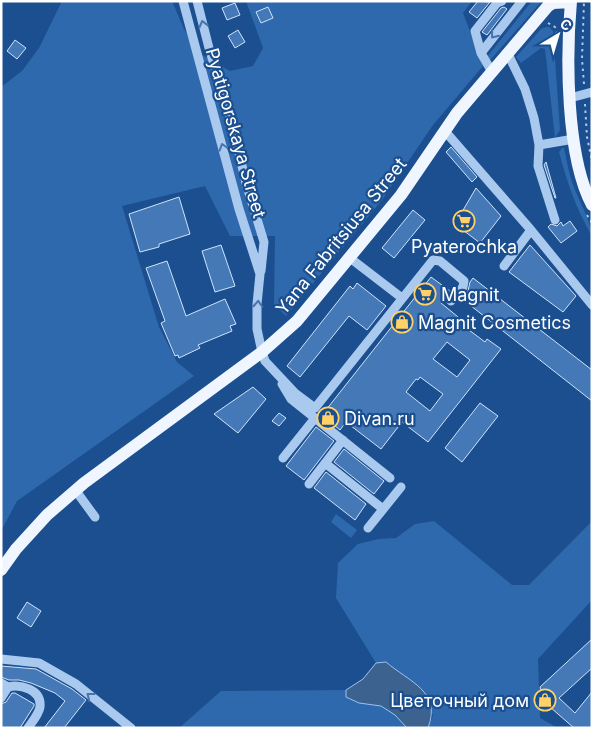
<svg xmlns="http://www.w3.org/2000/svg" width="593" height="729" viewBox="0 0 593 729" font-family="Inter,sans-serif">
<style>
.green{fill:#2e69ad}
.water{fill:#3c6290;stroke:#9cc4f0}
.building{fill:#4478b7;stroke:#cfe3fa;fill-rule:evenodd}
.lines{fill:none;stroke-linecap:round;stroke-linejoin:round}
.path{stroke:#a9c9ee;stroke-width:2;stroke-dasharray:2.5 4;stroke-linecap:butt}
.minor{stroke:#a9c9ee;stroke-width:9}
.major{stroke:#f0f6ff;stroke-width:12}
.oneway{stroke:#4674ac}
.labels{text-anchor:middle;dominant-baseline:central;stroke-width:4.5;stroke-linejoin:round;paint-order:stroke}
.street-label{font-size:18px;fill:#fff;stroke:#1b4f8f}
.poi-label{font-size:18px;fill:#fff;stroke:#1b4f8f;text-anchor:start}
</style>
<rect width="100%" height="100%" fill="#1b4f8f"/>
<!-- green -->
<path class="green" d="M62,1H172L184,29L202,55L230,71L253,66L263,48L246,1H472L463,13L482,63L532,1H542L485,66L482,64L483,66L433,125L382,200L286,316L274,305L275,236H230L205,186L122,206L159,327L177,362L194,376L17,501L1,531V87L22,71L39,48Z
M546,27H549L553,31L560,130L555,138L545,49L541,48L521,63L516,57L541,29Z
M562,148H564C567,161 569,175 574,187C579,201 592,223 592,236C576,209 567,182 559,152Z
M336,514L357,530L351,538L331,522Z
M434,521L512,585H529L592,521V600L538,659L540,718L558,728H428L433,715L396,671L386,662L376,663L336,598L338,563L358,544L379,539L396,538L415,524Z
M346,690V697L359,703L381,706L395,715L407,728H179L221,691Z"/>
<!-- water -->
<path class="water" d="M386,662C409,682 442,691 428,728H407L395,715L381,706L359,703L346,697V690L363,679L376,663Z"/>
<!-- building -->
<path class="building" d="M478,1L490,2L477,18L469,12Z
M235,3L240,15L227,20L222,8Z
M268,7L273,18L261,23L256,12Z
M504,7L507,9L487,35L482,32L501,8Z
M238,30L245,42L235,48L228,36Z
M15,40L26,48L17,59L7,51Z
M451,147L477,177L472,182L446,152Z
M546,162L556,198H555L544,165Z
M476,188L501,216L480,243L455,224Z
M179,197L190,234L159,244V247L140,252L129,214Z
M413,210L425,220L394,258L382,248Z
M570,221L577,231L561,243L548,227L551,224L557,226L561,222L563,226Z
M221,245L235,286L215,292L202,251Z
M530,245L576,296L563,312L509,272Z
M167,261L186,316L225,299L236,324L230,326L232,331L198,345L200,348L179,358L178,355L175,356L161,323L165,321L146,268Z
M431,277L450,291L441,303L463,321L461,324L485,342L487,339L501,349L428,442L402,422L381,449L346,422L340,430L322,415ZM447,342L470,360L457,377L433,359ZM420,377L443,394L430,411L406,392L416,379L418,380Z
M473,278L592,370V401L461,298L468,291L470,282Z
M357,283L386,306L367,330L349,316L300,377L287,366L350,286L353,289Z
M253,387L266,399L238,433L214,414Z
M480,403L498,416L462,462L445,448Z
M279,413L286,418L279,426L272,421Z
M316,427L334,441L304,480L286,466Z
M344,449L384,481L374,494L334,462Z
M326,472L366,504L355,520L314,488Z
M27,602L41,611L31,627L17,618Z
M592,639V668L559,698L575,713L592,692V728H574L542,700L540,687Z
M1,666L36,669L72,689L86,700L64,728H44L65,701L55,693L31,683L19,680H9L1,677Z
M12,693H15L34,704V706L20,728H1V704L6,702Z"/>
<g class="lines">
<!-- path -->
<path class="path" d="M548,23L555,27L557,34
M584,84L582,59L584,1
M585,104L587,137L592,161
M587,215L592,223"/>
<!-- minor -->
<path class="minor" d="M183,1L239,209L260,274L257,304V329L262,352L265,361L295,393L315,408L433,260L440,261L464,281L463,287L451,301
M197,1L209,48L232,123L246,183L264,242L261,271
M481,53L475,31L497,3L502,1
M508,54L525,89L534,118L539,145L538,166L555,220
M492,72L481,53L522,1
M570,98L592,92
M444,130L531,230L592,305
M539,145L574,139
M350,258L402,298
M504,266L531,230
M282,384L291,399L390,478
M283,458L315,418
M325,463L383,509
M309,484L343,440
M76,491L95,517
M368,528L401,487
M1,659L39,663L76,684L131,728
M1,683L8,687C20,684 42,689 40,707C39,714 32,722 28,728
M1,698L8,687"/>
<!-- major -->
<path class="major" d="M571,1C566,57 566,156 592,205
M1,570L16,549L47,515L84,483L262,352L297,321L401,195L457,113L548,6L553,3L571,2"/>
</g>
<!-- one-way arrows -->
<defs><path id="oneway-chevron" d="M-2-3.5L2.5 0L-2 3.5" fill="none" stroke-width="1.6" stroke-linecap="round" stroke-linejoin="round" transform="scale(1.25)"/></defs>
<g class="oneway">
<use href="#oneway-chevron" transform="translate(203 24) rotate(-104)"/>
<use href="#oneway-chevron" transform="translate(494 35) rotate(128)"/>
<use href="#oneway-chevron" transform="translate(223 147) rotate(-106)"/>
<use href="#oneway-chevron" transform="translate(258 304) rotate(-87)"/>
<use href="#oneway-chevron" transform="translate(90 696) rotate(-142)"/>
</g>
<!-- icons -->
<defs>
<g id="supermarket-ring" transform="scale(1.125)"><circle r="9.5" fill="#1b4f8f" stroke="#ffd166" stroke-width="1.5"/><path d="M-6-5.5h2.5l.6 2H6L4.5 2H-2.5L-4.4-4H-6ZM-1.5 3.2a1.3 1.3 0 1 0 .1 0ZM3 3.2a1.3 1.3 0 1 0 .1 0Z" fill="#ffd166"/></g>
<g id="shop-ring" transform="scale(1.125)"><circle r="9.5" fill="#1b4f8f" stroke="#ffd166" stroke-width="1.5"/><path d="M-5-2.5h2.3a2.7 3.5 0 0 1 5.4 0H5L5.5 6h-11ZM-1.5-2.5h3a1.5 2.3 0 0 0-3 0Z" fill="#ffd166"/></g>
</defs>
<g fill-rule="evenodd">
<use href="#supermarket-ring" x="464" y="221"/>
<use href="#supermarket-ring" x="425" y="294"/>
<use href="#shop-ring" x="402" y="322"/>
<use href="#shop-ring" x="328" y="418"/>
<use href="#shop-ring" x="545" y="700"/>
</g>
<g class="labels">
<!-- street labels -->
<g class="street-label">
<text transform="translate(236 133) rotate(74)">Pyatigorskaya Street</text>
<text transform="translate(341 236) rotate(-51)">Yana Fabritsiusa Street</text>
</g>
<!-- poi labels -->
<g class="poi-label">
<text x="464" y="246" text-anchor="middle">Pyaterochka</text>
<text x="441" y="294">Magnit</text>
<text x="418" y="322">Magnit Cosmetics</text>
<text x="344" y="418">Divan.ru</text>
<text x="529" y="700" text-anchor="end">Цветочный дом</text>
</g>
</g>
<!-- border -->
<rect width="593" height="729" fill="none" stroke="#ffffff" stroke-width="5"/>
<!-- north arrow -->
<g transform="translate(558 35) rotate(38)" stroke="#1b4f8f" stroke-width="4" paint-order="stroke">
<path d="M0-4L9 19L0 12L-9 19Z" fill="#ffffff"/>
<text y="-8" font-size="14" font-weight="bold" text-anchor="middle" fill="#ffffff">С</text>
</g>
</svg>
